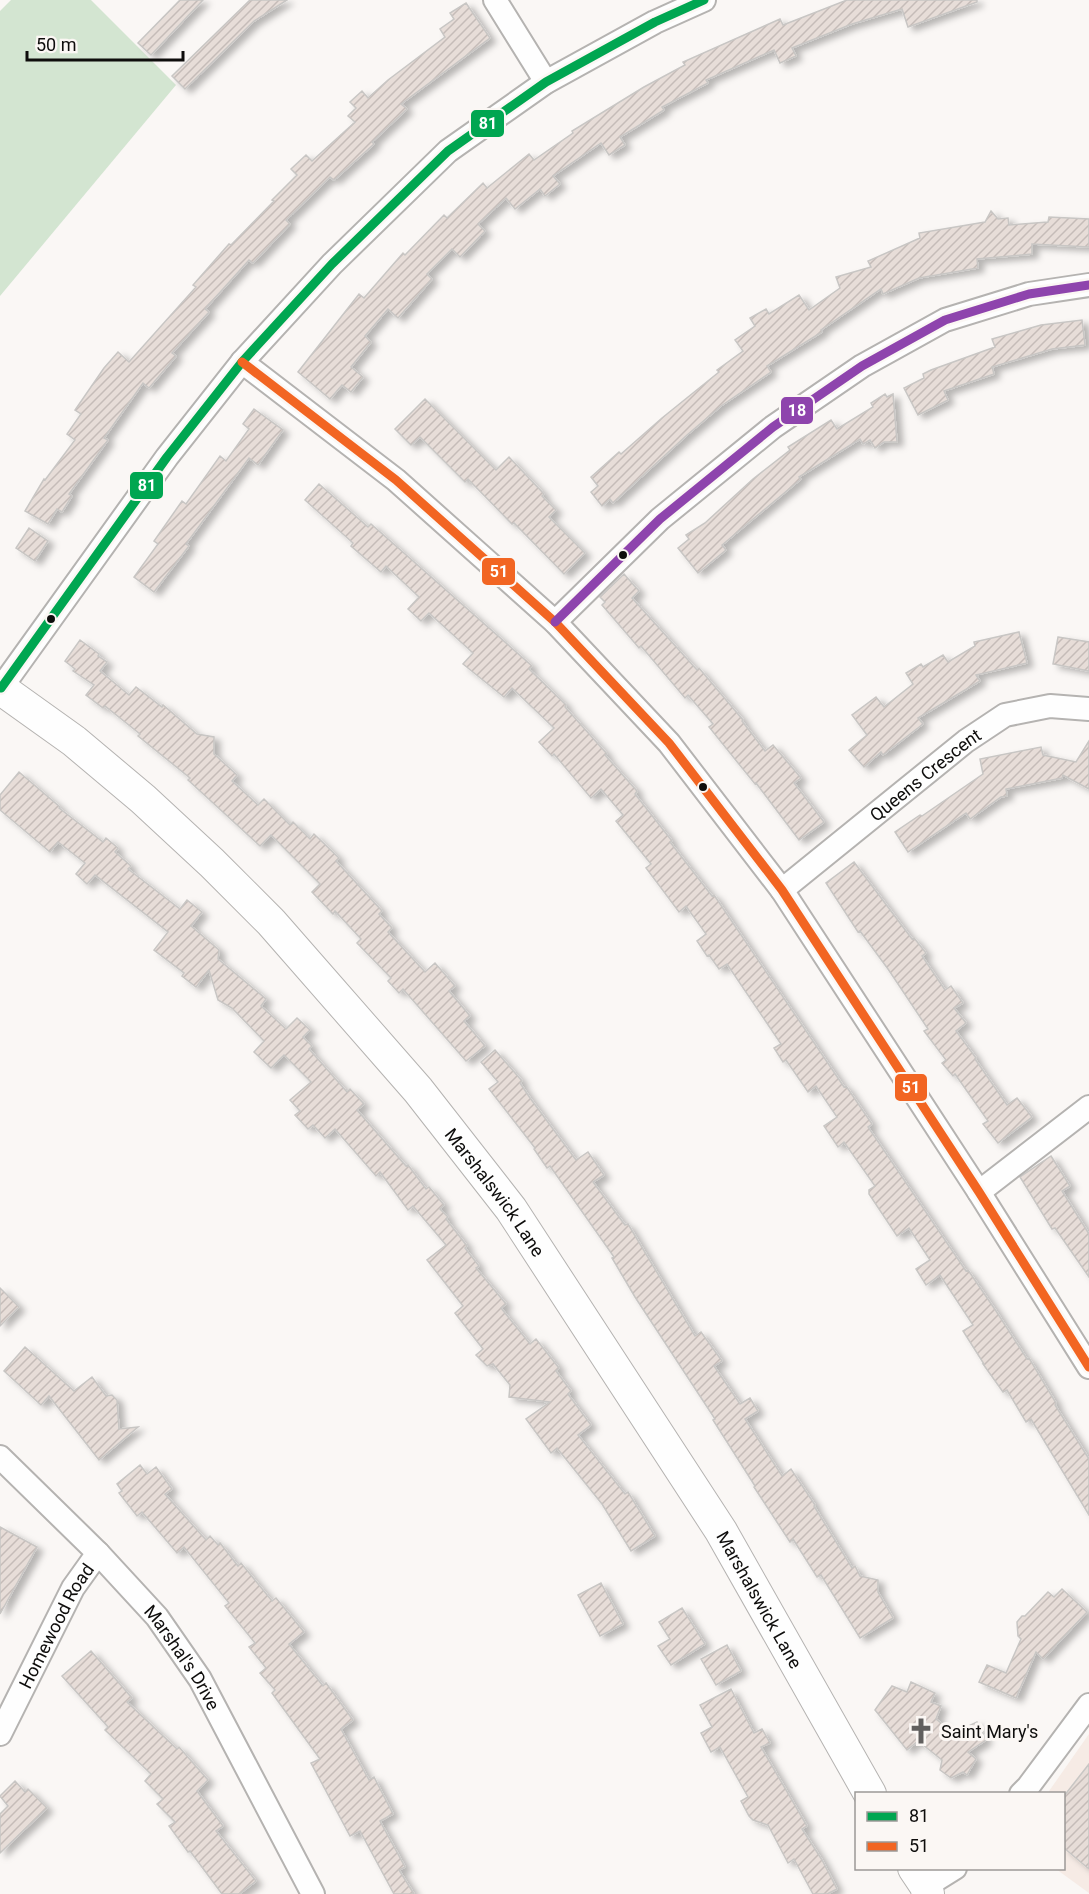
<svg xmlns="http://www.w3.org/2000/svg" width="1089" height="1894" viewBox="0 0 1089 1894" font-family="Roboto,sans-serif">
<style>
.commercial{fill:#f6ebe5}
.park{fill:#d3e5d1}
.building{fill:url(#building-hatch);stroke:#c8c6c4;stroke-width:1.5;filter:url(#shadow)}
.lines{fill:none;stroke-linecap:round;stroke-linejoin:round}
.street-casing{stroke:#b5b3b1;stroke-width:26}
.secondary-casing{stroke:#b5b3b1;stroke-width:34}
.street{stroke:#fefefe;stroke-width:22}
.secondary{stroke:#fefefe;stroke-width:32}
.bus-1-casing{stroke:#fbf7f4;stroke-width:14}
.bus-2-casing{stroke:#fbf7f4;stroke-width:14}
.bus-3-casing{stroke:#fbf7f4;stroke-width:14}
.bus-1{stroke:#00a651;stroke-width:9}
.bus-2{stroke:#f26522;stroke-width:9}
.bus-3{stroke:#8e44ad;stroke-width:9}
.bus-dot{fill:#0e0d0c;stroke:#fbf7f4;stroke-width:2}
.labels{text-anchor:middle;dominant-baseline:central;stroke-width:6;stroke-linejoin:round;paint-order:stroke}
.street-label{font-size:18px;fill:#0e0d0c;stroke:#fbf7f4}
.poi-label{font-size:18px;fill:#0e0d0c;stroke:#fbf7f4;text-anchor:start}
.line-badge{stroke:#fbf7f4;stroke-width:2}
.badge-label{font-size:16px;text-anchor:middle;font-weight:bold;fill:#fff}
</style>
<defs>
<pattern id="building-hatch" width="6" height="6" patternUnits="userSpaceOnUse" patternTransform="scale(1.5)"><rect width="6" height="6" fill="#e7ddd8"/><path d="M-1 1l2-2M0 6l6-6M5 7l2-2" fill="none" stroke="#c5bcb8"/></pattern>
<filter id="shadow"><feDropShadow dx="6" dy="4" stdDeviation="3" flood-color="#0004"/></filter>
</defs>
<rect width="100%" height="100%" fill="#faf7f5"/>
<!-- commercial -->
<path class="commercial" d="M1089,1734V1893L1056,1869L1064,1868V1794H1047Z"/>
<!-- park -->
<path class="park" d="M11,0H91L176,85L0,296V11Z"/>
<!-- building -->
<path class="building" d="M180,0H203L151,55L138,43Z
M250,0H287L254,21L185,89L172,76Z
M847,0H977V2L908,27L902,9L852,24L792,48L796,56L780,63L774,50L706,80L708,83L662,107L664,110L620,137L625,145L609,155L601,143L553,176L560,184L545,196L540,189L515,209L506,198L478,224L485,231L460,257L452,249L427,274L432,279L398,318L388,309L365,336L371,342L351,367L363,377L351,392L342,385L330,399L298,372L359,294L364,298L403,253L405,255L444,215L447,218L483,183L487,188L529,154L534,160L573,133L572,131L644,87L685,65L683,62L780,19L783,25Z
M466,3L490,38L401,104L407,109L372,142L374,144L334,180L330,177L286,220L290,224L253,263L249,260L205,309L209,312L172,353L176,356L149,388L143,383L104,438L108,440L69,494L72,496L62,512L57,509L48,524L25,511L44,479L45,480L75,440L67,434L81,414L75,410L104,368L118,352L129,362L196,287L193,285L229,244L231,245L274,201L272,200L297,175L291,169L306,155L312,161L355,122L348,116L356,108L350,102L362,91L368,98L388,80L445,37L440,29L454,19L450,13Z
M991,211L998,219L1008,218L1009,225L1048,222L1049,217L1089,219V247L1032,244V254L977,259L978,268L919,278L883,294L881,289L821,330L822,332L767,366L771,372L721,406L687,435L613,503L610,499L602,506L591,492L598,486L591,477L619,452L621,454L662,418L719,372L717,370L743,351L735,340L755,326L750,318L766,309L769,314L799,295L809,310L840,288L836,277L871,267L868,261L920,238L919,233L985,222Z
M1082,320L1085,345L1052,349L992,367L994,374L944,391L948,400L918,415L904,388L924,378L923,374L931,370L995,347L992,339L1041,325Z
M885,394L887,397L893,394L897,442H884L875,448L870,440L863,444L860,439L799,477L801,479L722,545L726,550L698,573L678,548L689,539L686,535L705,523L753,479L790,450L788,447L831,420L837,429L873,407L871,403Z
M425,399L496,470L509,457L544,494L542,496L556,510L549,517L585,553L564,574L514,523L512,524L468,479L465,482L420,437L411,445L395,429Z
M254,409L283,430L258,465L249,458L186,544L189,546L154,592L134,577L158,544L154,541L182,501L186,504L220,456L226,461L249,429L243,424Z
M319,484L368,527L371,524L532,666L529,669L566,705L565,707L607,754L605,755L637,791L635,794L672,841L670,842L712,896L714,895L844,1087L846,1086L872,1124L868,1127L966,1271L968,1270L996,1311L1027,1359L1029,1358L1056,1403L1055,1405L1089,1459V1515L1031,1419L1026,1422L1007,1390L1003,1392L983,1364H984L963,1331L973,1325L940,1275L926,1285L916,1269L930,1260L909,1228L897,1236L869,1194V1190L875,1186L844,1142L838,1147L824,1126L837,1117L816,1086L808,1092L786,1060L783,1062L774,1048L781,1044L727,964L719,969L709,955L707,956L697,941L706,934L686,906L679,912L646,868L651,864L616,821L623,815L601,789L591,798L554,754L552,756L539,742L554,728L512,688L504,697L463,664L473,653L429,613L421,621L408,609L419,597L386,566L381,572L351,546L353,543L305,500Z
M29,528L48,541L35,561L16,548Z
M624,574L639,591L632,598L697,670L699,668L743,720L742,721L765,751L773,745L801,778L794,783L824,822L799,840L756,783L755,784L709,727L713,724L688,695L685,698L641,646L639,648L602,605L605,602L600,597Z
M1019,632L1027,663L976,675L980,681L918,718L923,724L883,755L881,752L864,767L849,750L867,735L852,715L876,697L884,707L913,684L906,673L921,664L923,667L943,655L948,662L975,646L974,642Z
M1058,637L1089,642V671L1053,664Z
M80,640L99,654L98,656L107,662L100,671L129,695L136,687L162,707L163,705L197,734L214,737V754L237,775L232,781L258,805L264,799L290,825L293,822L310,839L314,834L339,858L336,861L382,911L379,914L392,928L388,932L425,972L435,963L455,986L449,991L470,1016L464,1021L485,1046L466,1061L403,989L399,993L388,981L391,978L357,943L361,939L335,911L333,914L312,892L320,884L271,835L260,846L188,780L190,778L138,736L140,734L105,706L103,708L86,695L94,685L73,671L75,669L65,661Z
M1089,741V789L1063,775L1062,778L1006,789L1007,796L1001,797L970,819L966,813L908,852L895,832L920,815L922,816L983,774L980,759L1041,747L1043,755L1076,762Z
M19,772L60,807L59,808L103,842L106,838L118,848L115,852L131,866L128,869L180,909L187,900L202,912L191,926L219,950L218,959L266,999L261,1006L286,1029L297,1018L310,1030L303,1037L312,1046L309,1049L347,1092L350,1089L364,1104L357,1110L406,1166L408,1165L426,1189L429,1187L444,1205L440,1209L448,1217L446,1219L467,1246L465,1248L479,1266L476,1268L506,1304L501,1308L530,1344L536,1339L559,1368L556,1371L571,1391L568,1394L591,1425L578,1435L625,1494L628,1492L655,1536L631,1551L602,1504L557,1448L551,1453L526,1419L550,1402L509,1397L510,1385L493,1364L487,1366L476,1355L483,1349L455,1313L463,1306L427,1260L446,1245L413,1206L408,1210L380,1172L376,1176L335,1129L325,1138L313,1125L308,1129L295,1115L300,1111L290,1100L311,1082L284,1055L271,1068L254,1052L264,1041L232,1008L218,1000L209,970L196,987L182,976L184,973L154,950L168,932L95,875L87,884L76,874L85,863L58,842L50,852L0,810V795Z
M854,862L912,939L914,938L926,953L922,956L945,990L951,986L963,1003L954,1008L966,1023L956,1031L976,1058L975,1059L1007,1105L1017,1098L1032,1117L998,1143L983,1124L988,1121L955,1074L953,1076L942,1063L946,1060L924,1031L928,1029L888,969L860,931L858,932L826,883Z
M495,1050L522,1081L520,1083L530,1098L576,1160L588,1152L604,1175L593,1182L625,1225L628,1224L695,1336L701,1332L722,1361L714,1366L740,1404L750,1398L758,1411L745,1419L782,1476L791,1469L815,1505L814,1506L852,1568L855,1566L860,1576L878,1580V1592L893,1618L860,1638L821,1575L817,1577L793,1539L790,1542L754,1487L755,1486L713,1420L715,1419L635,1297L612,1258L614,1257L550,1166L547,1168L534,1149L535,1148L489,1089L498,1082L481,1062Z
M1051,1156L1070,1186L1062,1191L1089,1234V1277L1055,1228L1052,1229L1020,1177Z
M0,1288L19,1307L0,1326Z
M25,1347L74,1391L92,1377L106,1396L112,1395L117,1400L119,1429L138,1427L99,1460L49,1396L41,1405L4,1371Z
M140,1465L147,1474L156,1467L172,1489L165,1494L206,1540L210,1536L218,1545L220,1543L238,1566L241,1563L272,1601L276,1598L304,1632L289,1644L323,1686L326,1683L353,1720L341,1729L369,1780L374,1777L393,1814L380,1821L405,1867L399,1870L414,1894H394L360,1831L350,1836L311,1763L320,1759L272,1693L275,1690L260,1673L266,1668L249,1647L255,1643L225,1606L229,1603L184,1547L177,1553L142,1512L137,1516L119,1493L122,1491L117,1484Z
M0,1527L37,1547L0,1614Z
M601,1583L623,1624L600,1636L578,1595Z
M1062,1589L1087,1612L1043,1659L1036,1652L1016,1698L979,1682L987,1665L1006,1673L1021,1639L1018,1636L1017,1622L1022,1616H1025L1048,1592L1054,1597Z
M682,1608L705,1644L671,1665L658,1646L670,1639L659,1622Z
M727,1645L741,1671L716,1685L701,1659Z
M91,1651L132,1698L127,1702L177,1749L179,1747L208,1780L197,1791L223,1826L216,1831L256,1881L239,1894H222L190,1851L188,1852L169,1826L175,1822L157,1804L163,1799L145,1781L151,1774L105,1730L108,1727L62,1676Z
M911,1682L935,1693L931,1702L941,1706L936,1719L954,1733L977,1722L986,1740L968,1752L976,1759L967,1775L963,1772L951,1778L940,1770L942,1760L918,1741L907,1750L875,1710L892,1686L907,1692Z
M731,1689L754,1733L762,1729L770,1743L761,1747L807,1826L802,1829L822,1860L837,1889L827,1894H813L794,1859L788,1863L768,1825L753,1820L749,1816L741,1801L748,1797L720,1747L711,1752L701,1733L712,1727L700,1705Z
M1089,1764V1869L1064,1848V1796Z
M15,1781L25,1792L28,1789L47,1808L0,1853V1814L8,1806L0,1796Z"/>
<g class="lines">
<!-- street casing -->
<g class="street-casing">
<g id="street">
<path d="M495,0L546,82"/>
<path d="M242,362L396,480L555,622L669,743L782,890L979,1192L1089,1367"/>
<path d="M555,622L660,519L773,427L862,366L945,320L1029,294L1089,285"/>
<path d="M1,688L167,457L242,362L332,264L448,151L546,82L655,22L704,0"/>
<path id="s1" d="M782,890L966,741L1005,715L1050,706L1089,709"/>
<path d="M979,1192L1089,1107"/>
<path id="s2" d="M0,1457L98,1553L157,1617L200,1679L313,1894"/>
<path id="s3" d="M0,1734L73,1588L98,1553"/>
<path d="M1021,1794L1028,1787L1089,1705"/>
<path d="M926,1886L955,1868"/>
</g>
</g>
<!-- secondary casing -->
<g class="secondary-casing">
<g id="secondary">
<path id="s4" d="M0,688L74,741L143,799L212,863L271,922L418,1090L511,1209L721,1531L870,1794"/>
<path d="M914,1868L926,1886L928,1894"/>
</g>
</g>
<!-- street -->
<use href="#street" class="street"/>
<!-- secondary -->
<use href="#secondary" class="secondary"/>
<!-- bus-1 casing -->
<g class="bus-1-casing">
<path id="bus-1" d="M1,688L167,457L242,362L332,264L448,151L546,82L655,22L704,0"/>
</g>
<!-- bus-2 casing -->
<g class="bus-2-casing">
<path id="bus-2" d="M242,362L396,480L555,622L669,743L782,890L979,1192L1089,1367"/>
</g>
<!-- bus-3 casing -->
<g class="bus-3-casing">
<path id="bus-3" d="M555,622L660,519L773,427L862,366L945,320L1029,294L1089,285"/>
</g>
<!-- bus-1 -->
<use href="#bus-1" class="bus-1"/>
<!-- bus-2 -->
<use href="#bus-2" class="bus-2"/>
<!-- bus-3 -->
<use href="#bus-3" class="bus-3"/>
</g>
<!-- icons -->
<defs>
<g id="church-bare" transform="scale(2.07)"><path d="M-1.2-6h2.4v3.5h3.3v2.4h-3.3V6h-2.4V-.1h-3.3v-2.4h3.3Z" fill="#615f5e" stroke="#fbf7f4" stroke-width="2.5" paint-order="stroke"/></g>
</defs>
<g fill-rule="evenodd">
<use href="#church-bare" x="921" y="1731"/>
</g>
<!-- markers -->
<g class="bus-dot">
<circle cx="623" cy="555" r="5"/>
<circle cx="51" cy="619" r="5"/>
<circle cx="703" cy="787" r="5"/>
</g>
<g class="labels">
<!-- street labels -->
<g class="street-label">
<text stroke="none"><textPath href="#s1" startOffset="184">Queens Crescent</textPath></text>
<text stroke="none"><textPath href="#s4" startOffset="710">Marshalswick Lane</textPath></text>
<text stroke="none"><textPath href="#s4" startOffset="1196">Marshalswick Lane</textPath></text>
<text stroke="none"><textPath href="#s3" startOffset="122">Homewood Road</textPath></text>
<text stroke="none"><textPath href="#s2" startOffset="272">Marshal's Drive</textPath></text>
</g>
<!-- poi labels -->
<g class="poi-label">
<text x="941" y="1731">Saint Mary's</text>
</g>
</g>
<g class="line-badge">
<rect x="470" y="109" width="35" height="29" rx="6" fill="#00a651"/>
<rect x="780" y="396" width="34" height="29" rx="6" fill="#8e44ad"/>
<rect x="129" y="471" width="35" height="29" rx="6" fill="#00a651"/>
<rect x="481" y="557" width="35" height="29" rx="6" fill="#f26522"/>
<rect x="894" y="1073" width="34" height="29" rx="6" fill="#f26522"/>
</g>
<g class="badge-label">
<text x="488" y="129">81</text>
<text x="797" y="416">18</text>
<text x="147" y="491">81</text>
<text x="499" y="577">51</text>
<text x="911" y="1093">51</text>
</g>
<!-- legend -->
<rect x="855" y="1792" width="210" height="78" fill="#fbf7f4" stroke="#9c9997" stroke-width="1.5"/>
<rect x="867" y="1812" width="30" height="9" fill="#00a651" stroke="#9c9997" stroke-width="1.5"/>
<text x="909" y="1822" font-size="18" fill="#0e0d0c">81</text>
<rect x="867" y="1842" width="30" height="9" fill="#f26522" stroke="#9c9997" stroke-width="1.5"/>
<text x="909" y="1852" font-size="18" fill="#0e0d0c">51</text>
<!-- scale -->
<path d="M27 51v9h156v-9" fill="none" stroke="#0e0d0c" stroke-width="3"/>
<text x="36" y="51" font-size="18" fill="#0e0d0c" stroke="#fbf7f4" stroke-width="4.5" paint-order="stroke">50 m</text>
</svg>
